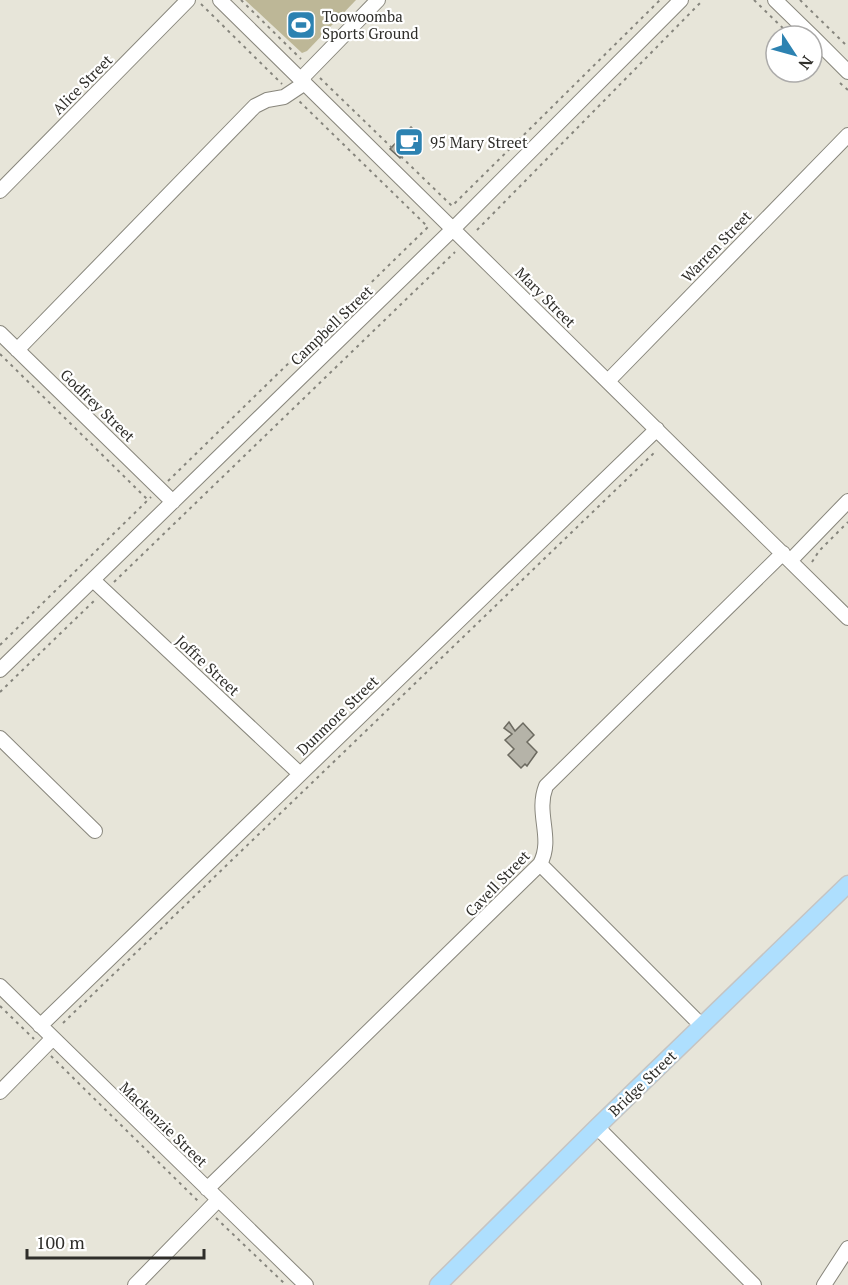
<svg xmlns="http://www.w3.org/2000/svg" width="848" height="1285" viewBox="0 0 848 1285" font-family="'PT Serif',serif">
<style>
.green{fill:#bdb797}
.building{fill:#b5b3a8;stroke:#6c6a60;stroke-width:1.5}
.lines{fill:none;stroke-linecap:round;stroke-linejoin:round}
.minor-casing{stroke:#88867c;stroke-width:16}
.major-casing{stroke:#c5c4c3;stroke-width:19}
.path{stroke:#86857d;stroke-width:2;stroke-dasharray:3 4.5;stroke-linecap:butt}
.minor{stroke:#fff;stroke-width:14}
.major{stroke:#aedffe;stroke-width:16}
.labels{text-anchor:middle;dominant-baseline:central;stroke-width:4.5;stroke-linejoin:round;paint-order:stroke}
.poi-label{font-size:15px;fill:#2f2e2a;stroke:#fff;text-anchor:start}
.street-label{font-size:15px;fill:#2f2e2a;stroke:#fff}
</style>
<rect width="100%" height="100%" fill="#e7e5d9"/>
<!-- green -->
<path class="green" d="M245,0H356L307,51L302,53Z"/>
<!-- building -->
<path class="building" d="M411,127L422,138L400,158L390,149Z
M509,722L515,731L523,723L534,735L527,742L537,752L527,766L525,764L521,768L508,755L514,749L505,740L512,734L504,728Z"/>
<g class="lines">
<!-- minor casing -->
<g class="minor-casing">
<path id="minor" d="M220,0L848,618
M775,0L812,36
M812,36L848,72
M301,79L378,0
M0,191L188,0
M0,333L173,502
M17,350L255,106L267,100L284,97L305,83
M608,381L848,135
M790,561L848,501
M93,580L300,774
M0,670L453,229L681,0
M0,738L95,831
M540,864L702,1026
M0,986L306,1285
M40,1026L657,429
M0,1092L53,1038
M597,1127L754,1285
M207,1189L540,864C554,838 535,814 546,786L783,553
M135,1285L218,1200
M824,1285L848,1248"/>
</g>
<!-- major casing -->
<g class="major-casing">
<path id="major" d="M438,1285L597,1127L848,884"/>
</g>
<!-- path -->
<path class="path" d="M241,0L301,59
M754,0L791,36
M800,0L848,47
M201,4L282,84
M812,56L823,66
M320,78L452,206L660,0
M840,83L848,90
M477,230L703,0
M0,354L148,500
M168,481L428,227L299,101
M812,562L819,551L848,522
M114,582L455,252
M0,645L151,497
M0,692L97,598
M0,1006L34,1039
M63,1023L656,451
M51,1056L199,1202
M216,1218L286,1285"/>
<!-- minor -->
<use href="#minor" class="minor"/>
<!-- major -->
<use href="#major" class="major"/>
</g>
<!-- icons -->
<defs>
<g id="stadium-square" transform="scale(1.5)"><rect x="-9" y="-9" width="18" height="18" rx="4" fill="#2c82b1" stroke="#fff"/><path d="M0-5a6.5 5 0 1 0 0 10a6.5 5 0 1 0 0-10ZM-3.5-1.8h7v3.6h-7Z" fill="#fff"/></g>
<g id="cafe-square" transform="scale(1.5)"><rect x="-9" y="-9" width="18" height="18" rx="4" fill="#2c82b1" stroke="#fff"/><path d="M-5.5-4.5H6V0H3Q3 3.5 0 3.5H-2.5Q-5.5 3.5-5.5 0ZM3-3.2v2h1.7v-2ZM-6 4.5H4V6H-6Z" fill="#fff"/></g>
</defs>
<g fill-rule="evenodd">
<use href="#stadium-square" x="301" y="25"/>
<use href="#cafe-square" x="409" y="142"/>
</g>
<g class="labels">
<!-- poi labels -->
<g class="poi-label">
<text x="322" y="16">Toowoomba<tspan x="322" dy="17">Sports Ground</tspan></text>
<text x="430" y="142">95 Mary Street</text>
</g>
<!-- street labels -->
<g class="street-label">
<text transform="translate(82 84) rotate(-45)">Alice Street</text>
<text transform="translate(716 246) rotate(-46)">Warren Street</text>
<text transform="translate(546 297) rotate(45)">Mary Street</text>
<text transform="translate(331 325) rotate(-44)">Campbell Street</text>
<text transform="translate(98 405) rotate(44)">Godfrey Street</text>
<text transform="translate(208 665) rotate(43)">Joffre Street</text>
<text transform="translate(337 715) rotate(-44)">Dunmore Street</text>
<text transform="translate(497 883) rotate(-46)">Cavell Street</text>
<text transform="translate(642 1083) rotate(-44)">Bridge Street</text>
<text transform="translate(164 1124) rotate(44)">Mackenzie Street</text>
</g>
</g>
<!-- north arrow -->
<g transform="translate(794 54) rotate(126)"><circle r="28" fill="#ffffff" stroke="#acabaa" stroke-width="1.5"/>
<path d="M0-4.5L10 22L0 15L-10 22Z" fill="#2c82b1"/>
<text y="-9" font-size="16" font-weight="bold" text-anchor="middle" fill="#2f2e2a">N</text>
</g>
<!-- scale -->
<path d="M27 1249v9h177v-9" fill="none" stroke="#2f2e2a" stroke-width="3"/>
<text x="36" y="1249" font-size="18" fill="#2f2e2a" stroke="#ffffff" stroke-width="4.5" paint-order="stroke">100 m</text>
</svg>
